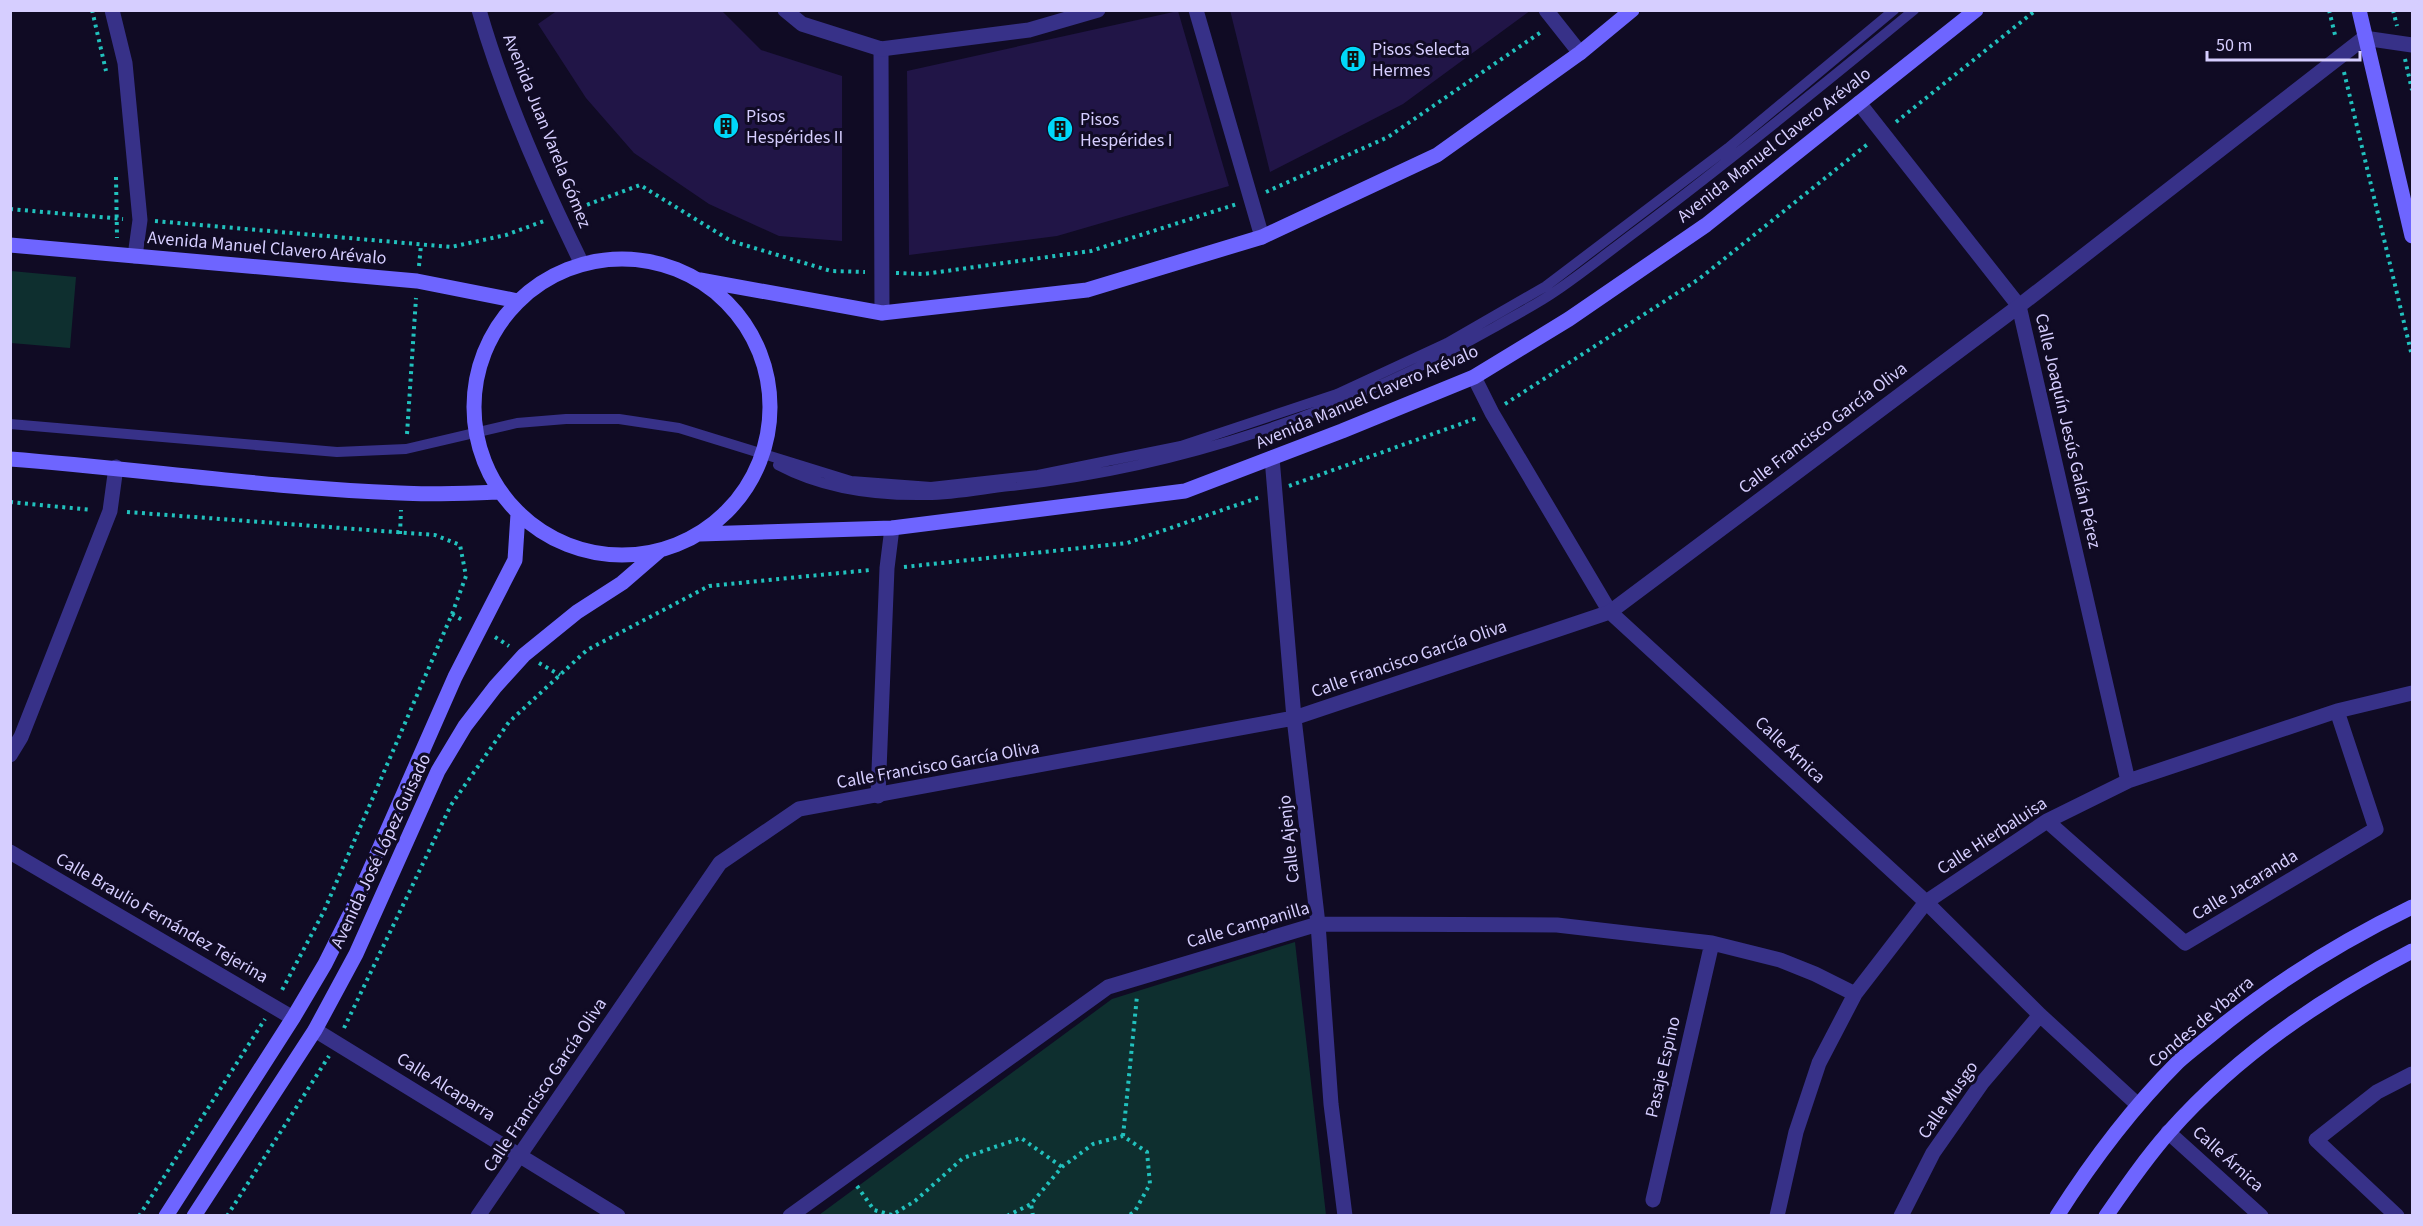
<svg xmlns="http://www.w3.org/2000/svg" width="2423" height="1226" viewBox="0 0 2423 1226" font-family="'Source Sans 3',sans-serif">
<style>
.green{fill:#0e2f2f}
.building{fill:#211547}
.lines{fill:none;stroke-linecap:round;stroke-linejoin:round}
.path{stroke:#21c1bd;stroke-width:4;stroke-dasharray:3 4.5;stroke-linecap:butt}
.service{stroke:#373188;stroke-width:10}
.pedestrian{stroke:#373188;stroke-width:15}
.minor{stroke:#373188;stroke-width:15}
.secondary{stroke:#6e65ff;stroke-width:15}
.labels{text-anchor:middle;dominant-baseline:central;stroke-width:6;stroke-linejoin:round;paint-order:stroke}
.poi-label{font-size:18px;fill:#d6ceff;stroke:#100b24;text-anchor:start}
.street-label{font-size:18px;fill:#d6ceff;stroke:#100b24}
</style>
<rect width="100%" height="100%" fill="#100b24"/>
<!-- green -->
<path class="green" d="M11,271L76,277L70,348L11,343Z
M1295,942L1326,1215H819L1112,999Z"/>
<!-- building -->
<path class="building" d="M558,10H721L761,50L842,76V241L779,236L709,204L634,153L586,98L538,24Z
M1230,10H1531L1403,104L1270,172Z
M1178,11L1229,186L1057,236L909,255L907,71Z"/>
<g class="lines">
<!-- path -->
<path class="path" d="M92,10L106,71
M2329,10L2336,39
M2393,10L2397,26
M2405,59L2412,90
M2344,72L2412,356
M1896,122L2036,10
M116,177L117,238
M1266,192L1388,137L1541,32
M10,209L123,219
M573,210L640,185L731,241L831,271L865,272
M155,221L451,247L506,235L544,221
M419,266L421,245
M896,273L924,274L1091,251L1237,204
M1505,404L1699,279L1869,143
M407,434L416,298
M1289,486L1477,418
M10,502L92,510
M127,512L435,535L460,545L466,576L452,614L324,911L281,992
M400,534L401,510
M904,567L1127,543L1260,497
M452,614L464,621
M495,637L509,646
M539,663L560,675
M344,1028L451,805L509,722L587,650L709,586L870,570
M1123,1136L1137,996
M857,1186L874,1210L892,1215L915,1201L963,1158L1021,1138L1062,1167
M139,1216L265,1019
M227,1216L329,1056
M1007,1216L1031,1204
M1033,1216L1031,1204L1062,1167L1093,1144L1123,1136L1147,1152L1150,1184L1135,1211L1128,1216"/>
<!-- service -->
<path class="service" d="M10,424L337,452L406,449L517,423L566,419H619L679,428L851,481L931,487L1038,475L1181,446L1337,394L1447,343L1546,286L1728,148L1894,10
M778,465C823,489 877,496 927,495C955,495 983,489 1010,486C1180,468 1347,411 1495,327C1515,315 1536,305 1556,291C1584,272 1611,250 1638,230C1732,159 1823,85 1914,10"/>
<!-- pedestrian -->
<path class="pedestrian" d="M112,10L125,63L140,220L135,256
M1546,10L1580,53
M881,49L882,313
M1859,103L2019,306
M1474,377L1492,413L1610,612
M878,796L887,568L892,528"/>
<!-- minor -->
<path class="minor" d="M479,10C504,97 542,183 582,264
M785,10L802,24L881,49L1029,30L1098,10
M1196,10L1262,237
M2019,306L2128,781
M1272,458L1294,718L1318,924L1331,1104L1345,1216
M1610,612L1926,902L2040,1015L2138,1105
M10,755L21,737L110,511L116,467
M2047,821L2185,943L2376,829L2337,711
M10,852L293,1018
M315,1030L618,1216
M2168,1132L2261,1216
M1653,1200L1712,943
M478,1216L720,863L799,809L1294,718L1610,612L2019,306L2364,38L2412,45
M790,1216L1108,987L1318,924L1557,925L1712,943L1780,960L1815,974L1855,994
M1777,1216L1796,1132L1819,1063L1855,994L1926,902L2047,821L2128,781L2337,711L2412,693
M1901,1216L1933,1153L1982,1083L2040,1015
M2397,1216L2316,1140L2377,1092L2412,1074"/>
<!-- secondary -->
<path class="secondary" d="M2359,10L2412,236
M10,245L417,281L518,301
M474 407a148 148 0 1 1 296 0a148 148 0 1 1-296 0Z
M700,280L882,313L1087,290L1262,237L1437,155L1580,53L1632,10
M10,459C140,469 270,488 400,493C433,495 467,493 500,492
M700,534L892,528L1185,491L1342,431L1474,377L1569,319L1706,225L1976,10
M166,1216L293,1018L325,964L355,904L455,677L515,560L518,514
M194,1216L315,1030L356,954L438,771L465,726L495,687L524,655L577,612L622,583L659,551
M2057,1216C2092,1161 2132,1108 2178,1062C2190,1051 2204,1041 2217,1030C2277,981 2342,941 2412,907
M2106,1216C2126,1187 2146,1158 2169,1132C2236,1056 2323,997 2412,951"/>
</g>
<!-- icons -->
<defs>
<g id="building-disc" transform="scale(1.35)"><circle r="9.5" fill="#00d8f9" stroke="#100b24"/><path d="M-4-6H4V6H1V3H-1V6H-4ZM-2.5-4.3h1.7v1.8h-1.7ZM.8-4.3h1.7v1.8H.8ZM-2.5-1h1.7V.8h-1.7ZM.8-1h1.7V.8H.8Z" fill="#111"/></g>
</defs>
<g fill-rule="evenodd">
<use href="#building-disc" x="1353" y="59"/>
<use href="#building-disc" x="726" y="126"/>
<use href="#building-disc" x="1060" y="129"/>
</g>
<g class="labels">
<!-- poi labels -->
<g class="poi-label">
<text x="1372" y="49">Pisos Selecta<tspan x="1372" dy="21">Hermes</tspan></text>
<text x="746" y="116">Pisos<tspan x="746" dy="21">Hespérides II</tspan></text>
<text x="1080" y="119">Pisos<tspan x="1080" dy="21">Hespérides I</tspan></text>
</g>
<!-- street labels -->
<g class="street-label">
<text transform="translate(547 131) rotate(68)">Avenida Juan Varela Gómez</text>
<text transform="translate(1774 145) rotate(-38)">Avenida Manuel Clavero Arévalo</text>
<text transform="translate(267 248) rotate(5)">Avenida Manuel Clavero Arévalo</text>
<text transform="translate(1367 397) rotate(-23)">Avenida Manuel Clavero Arévalo</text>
<text transform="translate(1823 428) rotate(-37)">Calle Francisco García Oliva</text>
<text transform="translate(2068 431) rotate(77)">Calle Joaquín Jesús Galán Pérez</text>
<text transform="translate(1409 659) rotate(-19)">Calle Francisco García Oliva</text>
<text transform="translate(1790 750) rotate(43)">Calle Árnica</text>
<text transform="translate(938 765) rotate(-10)">Calle Francisco García Oliva</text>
<text transform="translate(1992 836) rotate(-33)">Calle Hierbaluisa</text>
<text transform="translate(1289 839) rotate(-96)">Calle Ajenjo</text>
<text transform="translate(381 851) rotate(-65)">Avenida José López Guisado</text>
<text transform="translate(2245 885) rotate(-31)">Calle Jacaranda</text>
<text transform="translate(162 918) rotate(30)">Calle Braulio Fernández Tejerina</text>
<text transform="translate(1248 925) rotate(-16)">Calle Campanilla</text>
<text transform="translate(2201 1022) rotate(-40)">Condes de Ybarra</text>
<text transform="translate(1663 1067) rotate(-77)">Pasaje Espino</text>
<text transform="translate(545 1085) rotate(-56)">Calle Francisco García Oliva</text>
<text transform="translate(446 1087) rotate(32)">Calle Alcaparra</text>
<text transform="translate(1948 1100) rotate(-55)">Calle Musgo</text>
<text transform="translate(2228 1159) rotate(42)">Calle Árnica</text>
</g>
</g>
<!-- border -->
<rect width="2423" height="1226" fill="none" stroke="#d6ceff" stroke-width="24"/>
<!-- scale -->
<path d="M2207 51v9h153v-9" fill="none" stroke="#d6ceff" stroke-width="3"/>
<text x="2216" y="51" font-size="18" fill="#d6ceff" stroke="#100b24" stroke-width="4.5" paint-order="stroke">50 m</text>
</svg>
